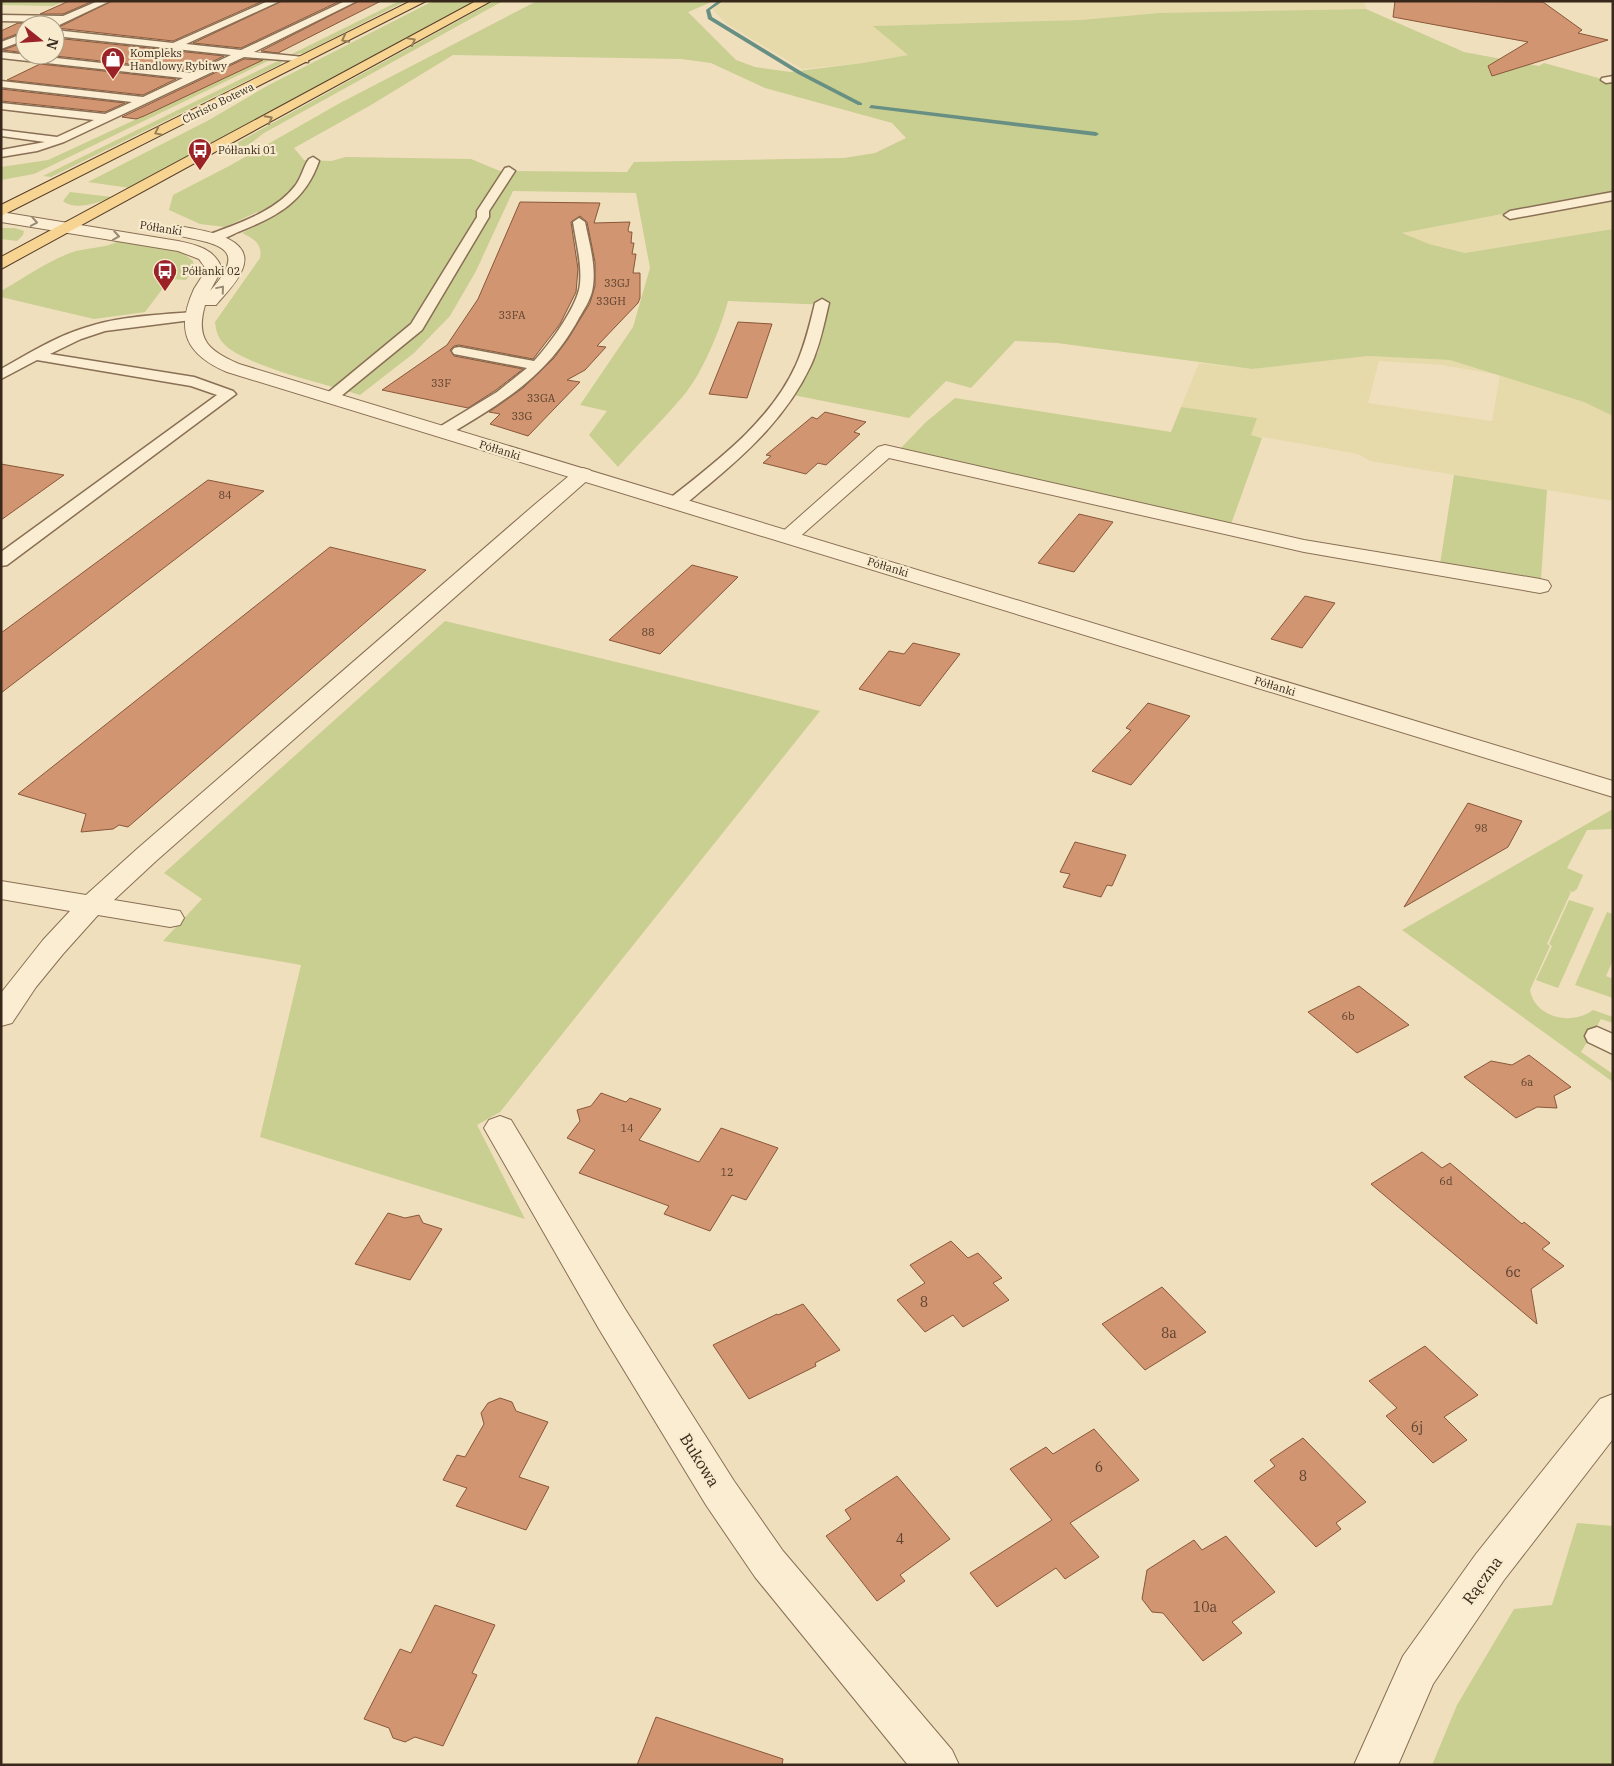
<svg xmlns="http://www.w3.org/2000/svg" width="1614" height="1766" viewBox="0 0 1614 1766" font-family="'IBM Plex Serif',serif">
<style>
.farmland{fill:#e6daaa;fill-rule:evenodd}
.green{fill:#c9ce91;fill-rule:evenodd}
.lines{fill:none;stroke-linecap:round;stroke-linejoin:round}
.stream{fill:#688f84;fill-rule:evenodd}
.building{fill:#d19571;stroke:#89573a}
.service-casing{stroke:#896f55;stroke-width:3}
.minor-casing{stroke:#896f55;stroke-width:2}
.tertiary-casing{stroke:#896f55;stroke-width:2}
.primary-casing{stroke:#563d2a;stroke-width:2}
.service{fill:#fbedd1;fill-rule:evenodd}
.minor{fill:#fbedd1;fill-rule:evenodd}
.tertiary{fill:#fbedd1;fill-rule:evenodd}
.primary{fill:#f7d492;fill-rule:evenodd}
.oneway{stroke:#977e56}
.oneway2{stroke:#998a76}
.labels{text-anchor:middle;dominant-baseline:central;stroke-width:4.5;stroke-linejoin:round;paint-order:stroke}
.far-poi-label{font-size:11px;fill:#37281b;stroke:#f7eacd;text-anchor:start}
.far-street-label{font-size:11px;fill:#37281b;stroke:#f7eacd}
.number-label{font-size:11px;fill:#5e4330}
.near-number-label{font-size:14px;fill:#5e4330}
.near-street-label{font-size:16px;fill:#37281b;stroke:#f7eacd}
</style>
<rect width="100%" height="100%" fill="#f0dfbd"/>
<!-- farmland -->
<path class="farmland" d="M727,1H1364L1366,9L1159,13L1080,20L874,26L909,55L863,63L802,69L727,24L713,10L717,5Z
M1613,193V229L1465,253L1429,244L1401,233Z
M1368,356L1450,360L1584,402L1613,416V501L1370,461L1358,454L1251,435L1256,418L1181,407L1199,363L1252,369ZM1379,361L1442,365L1500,375L1492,421L1368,403Z"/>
<!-- green -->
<path class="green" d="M1,1H65L53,6L1,5Z
M399,1L404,2L304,53L290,55Z
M433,1H476L130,188L88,182L209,120L267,86Z
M494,1H503L264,133C253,141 246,150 231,148L240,141Z
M537,1H714L688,12L736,60L755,67L790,72L863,63L908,55L873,26L1080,20L1159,13L1366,9L1464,52L1539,66L1544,63L1613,82V193L1402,233L1429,244L1465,253L1613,229V416L1584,402L1450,360L1368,356L1252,369L1057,343L1015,341L971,388L946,381L909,418L793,395L818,353L829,305L728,301C720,330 703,372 684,395C663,420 639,443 618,467L589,435L607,411L580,405L633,327L650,268L636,193L513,191L476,271L450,316L414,353L360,395C326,384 250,367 226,346C218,339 216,331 215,322L260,258C263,244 253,238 242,233L273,217L257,212L225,227L200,224L169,210L173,195L231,165L340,103ZM453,55L681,59L711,63L765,88L892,123L906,138L875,153L844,158L634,162L627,172L500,171L471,159L346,157L331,161L304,160L294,148L371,105Z
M259,58L272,59L34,174L1,180V167L48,160L219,81Z
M280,60L282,62L279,65L51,177L43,176Z
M70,192L112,197C98,203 75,211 63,201Z
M1,228H15L24,231L23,235L17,241L1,239Z
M119,241L174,250L183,253L193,261L194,269L186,280L170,279L145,312L94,319L1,297V291C24,278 46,262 70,253C86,247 104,249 119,241Z
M955,398L1171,432L1181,407L1257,418L1251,435L1262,438L1230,527L901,448L926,422Z
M1454,475L1547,490L1541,579L1440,564Z
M445,621L820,711L500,1112L477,1125L525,1219L260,1137L301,965L163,941L202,899L164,873Z
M1613,809V829L1587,830L1567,868L1583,875L1577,889L1573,892L1566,890L1571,892L1547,944L1550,946L1530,990C1535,1018 1572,1026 1593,1010L1613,1017V1023L1601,1019L1581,1052L1613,1074V1082L1402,930Z
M1569,900L1594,908L1558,988L1536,980L1552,946L1549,944Z
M1607,912L1613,914V960L1606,976L1613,979V998L1575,985Z
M1577,1523L1613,1526V1765H1432L1457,1705L1514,1609L1552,1605Z"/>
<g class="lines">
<!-- stream -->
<path class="stream" d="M718,1H723L710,10L712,17L802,72L862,103V105H858L798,74L708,19L706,10Z
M871,105L1096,132L1099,134L1096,136L869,108Z"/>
</g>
<!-- building -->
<path class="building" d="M69,1H93L63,14H40Z
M112,1H263L173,41L57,28Z
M282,1H340L241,48L193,43Z
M359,1H381L278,53L261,51Z
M1395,1L1543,2L1582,30L1578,33L1608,40L1492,76L1488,66L1528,42L1393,17Z
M18,23L45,24L25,25V31L1,40V31Z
M55,38L224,56L193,71L46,55H55Z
M25,42V53L3,50Z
M244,59L263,60L144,116L136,119L122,117Z
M40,64L176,79L143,95L7,80Z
M1,89L125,103L105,112L1,101Z
M520,202L600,203L594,223L630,222L628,230L629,232H632L631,243H634L632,254H636L633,273H640V298L638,303L597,346L606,347L585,370L567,380L580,382L528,436L490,424L500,414L489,412L523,388L554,358L568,339L590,303L595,286V262L587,222L580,216L571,222L578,269L576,292L560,324L533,359L459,345L454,346L450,350L454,356L523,369L496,390L468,408L382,390L447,345L478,299Z
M738,322L772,324L747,398L709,394Z
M825,412L866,422L854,432L860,434L826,465L818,463L806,474L763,463L771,456L766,455L812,417L817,419Z
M1,464L64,475L1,520Z
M208,480L264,491L1,693V633Z
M1079,514L1113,522L1074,572L1038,563Z
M330,547L426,570L128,827L119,825L113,829L81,832L86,814L18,794Z
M692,565L738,577L660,654L609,640Z
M1305,596L1335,603L1302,648L1271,639Z
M913,643L960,654L920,706L859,689L889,651L904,654Z
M1148,703L1190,716L1131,785L1092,771L1131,730L1126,728Z
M1468,803L1522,821L1508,847L1404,907Z
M1075,842L1126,855L1112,886L1107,885L1101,897L1063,887L1070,874L1060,872Z
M1359,986L1409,1025L1357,1053L1308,1012Z
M1529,1055L1571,1087L1554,1096L1557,1108L1537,1107L1516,1118L1464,1077L1491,1061L1512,1065Z
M601,1093L626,1102L630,1098L661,1109L639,1140L699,1162L721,1128L778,1148L746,1200L732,1195L710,1231L664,1214L669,1206L579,1173L595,1150L567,1138L580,1121L577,1110L591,1106Z
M1422,1152L1442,1168L1450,1163L1522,1224L1524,1222L1550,1243L1542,1249L1564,1266L1531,1289L1537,1324L1371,1184Z
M388,1213L405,1218L419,1215L423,1223L442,1229L410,1280L355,1264Z
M951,1241L968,1258L978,1253L1002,1278L993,1283L1009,1300L963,1327L953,1315L925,1332L897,1300L925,1283L910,1265Z
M1162,1287L1206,1332L1145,1370L1102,1324Z
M803,1304L840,1350L815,1363L816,1366L749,1399L713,1345L777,1314L778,1315Z
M1425,1346L1478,1395L1444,1417L1467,1440L1433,1463L1386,1416L1397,1408L1369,1381Z
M500,1398L512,1402L516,1411L548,1422L519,1477L549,1487L526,1530L456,1506L467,1488L443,1480L457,1455L465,1457L484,1424L481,1413L488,1403Z
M1094,1429L1139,1480L1070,1523L1099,1557L1065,1579L1056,1568L997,1607L970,1573L1052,1520L1010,1469L1046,1447L1053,1454Z
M1303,1438L1366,1502L1336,1523L1341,1529L1316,1547L1254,1481L1275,1466L1270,1460Z
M897,1476L950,1539L900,1575L905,1581L877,1601L826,1536L851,1519L845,1510Z
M1226,1536L1275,1592L1232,1622L1242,1633L1203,1661L1163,1613L1152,1612L1142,1599L1147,1570L1194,1540L1202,1550Z
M435,1605L495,1625L472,1673L477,1675L443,1746L415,1737L405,1742L393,1738L389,1728L364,1719L400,1649L411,1653Z
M656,1717L783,1759L782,1765H637Z"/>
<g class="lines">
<!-- service casing -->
<g class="service-casing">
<path id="service" d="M98,1H110L55,27V25H46L51,22L1,21V15L63,16Z
M268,1H280L186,44L241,50L345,1H357L254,52L304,57L308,58V62L244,57L64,142L37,151L1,157V150L45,142L1,136V130L57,137L94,120L1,109V103L105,114L132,102L1,87V81L143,97L183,78L1,58V52L193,73L231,55L55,36V30L173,43Z
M25,33V40L1,49V42Z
M1613,76V82L1606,83L1601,80L1602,78Z
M313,157L319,161C305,202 276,217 238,232C229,236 218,243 208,241L207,238L208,235C238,223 275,212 295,186C302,177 303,167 309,159Z
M509,167L515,171L489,211V217L422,330L335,401H325L322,398L325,395L411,324L477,217V211L505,168Z
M1613,192V200L1510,219L1504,215L1510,211Z
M579,218L585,222C589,242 596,265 593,286C592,297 585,308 579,318C548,376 502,403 448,435H436L434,432L436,429L497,392L527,368L454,354L452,351L454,348L459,347L534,361C549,345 578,306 580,284C582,264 576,242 573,222Z
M822,299L829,303C824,324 820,345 811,365C788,415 748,452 707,486C696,494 684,510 669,507L667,503L669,499C717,461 770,422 796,365C805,345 810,324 815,303Z
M194,312L199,313L201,316L199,319L105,331L81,339L50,354L194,377L233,391L236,394L7,565L1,566V552L217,395L191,386L37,360L1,379V369C28,354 55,337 84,328C119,316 157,315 194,312Z
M1597,1027L1613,1034V1054L1588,1042L1585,1036L1588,1030Z"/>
</g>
<!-- minor casing -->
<g class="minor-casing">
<path id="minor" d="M885,445L1304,540L1540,579L1548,581L1551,586L1548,591L1540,593L1304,552L889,458L795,541L788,543L781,541L777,537L781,533L878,447Z
M583,468L590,470L593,474L590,478L156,861L114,900L180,911L184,918L180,925L170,927L98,915L63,954L36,987L12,1023L1,1026V993L43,940L70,911L1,899V881L86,895L137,849L533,506L576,470Z
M500,1116L511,1120L625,1309L734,1481L783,1551L952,1750L959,1765H908L755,1577L706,1505L599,1329L484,1128L489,1120Z
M1613,1394V1439L1504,1580L1433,1684L1398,1765H1354L1403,1656L1476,1554L1600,1399Z"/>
</g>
<!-- tertiary casing -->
<g class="tertiary-casing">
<path id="tertiary" d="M1,212L178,241C197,245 215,249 222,269L210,291C254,243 210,244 172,234L170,231L172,228L178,226C199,230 257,236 242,270C237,283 225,294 216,305H205C195,340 209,351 239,364L1613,781V797L227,372C186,354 175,331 194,289C198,282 203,276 206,269L199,259L178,251L1,222Z"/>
</g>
<!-- primary casing -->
<g class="primary-casing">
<path id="primary" d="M411,1H426L1,216V205Z
M476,1H491L1,269V257Z"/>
</g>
<!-- service -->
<use href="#service" class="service"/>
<!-- minor -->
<use href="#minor" class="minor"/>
<!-- tertiary -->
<use href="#tertiary" class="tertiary"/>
<!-- primary -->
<use href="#primary" class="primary"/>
</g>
<!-- one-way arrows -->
<defs><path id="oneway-chevron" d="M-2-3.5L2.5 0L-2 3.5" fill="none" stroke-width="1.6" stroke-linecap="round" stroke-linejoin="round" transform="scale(1.25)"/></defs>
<g class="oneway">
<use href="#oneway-chevron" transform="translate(345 39) rotate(153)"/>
<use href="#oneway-chevron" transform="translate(412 41) rotate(-29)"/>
<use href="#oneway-chevron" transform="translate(269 119) rotate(-28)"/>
<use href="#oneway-chevron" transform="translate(158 132) rotate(154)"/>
</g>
<g class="oneway2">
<use href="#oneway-chevron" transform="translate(34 222) rotate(10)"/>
<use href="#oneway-chevron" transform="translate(116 236) rotate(9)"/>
<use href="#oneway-chevron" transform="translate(221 289) rotate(-50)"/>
</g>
<!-- icons -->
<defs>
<g id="shop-pin" transform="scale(1.25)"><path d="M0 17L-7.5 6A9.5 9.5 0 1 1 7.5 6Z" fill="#9b2227" stroke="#f7eacd"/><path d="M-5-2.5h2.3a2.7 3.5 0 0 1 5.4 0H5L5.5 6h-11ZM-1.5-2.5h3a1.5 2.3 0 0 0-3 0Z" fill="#fff"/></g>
<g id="bus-pin" transform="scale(1.25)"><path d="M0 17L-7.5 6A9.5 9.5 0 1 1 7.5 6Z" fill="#9b2227" stroke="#f7eacd"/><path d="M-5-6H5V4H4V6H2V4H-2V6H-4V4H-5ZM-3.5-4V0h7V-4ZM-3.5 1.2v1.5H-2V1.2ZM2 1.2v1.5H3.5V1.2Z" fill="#fff"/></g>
</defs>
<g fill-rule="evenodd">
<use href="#shop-pin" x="113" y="59"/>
<use href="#bus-pin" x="200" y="150"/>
<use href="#bus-pin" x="165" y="271"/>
</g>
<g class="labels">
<!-- far-poi labels -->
<g class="far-poi-label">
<text x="130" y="53">Kompleks<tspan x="130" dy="13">Handlowy Rybitwy</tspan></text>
<text x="218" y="150">Półłanki 01</text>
<text x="182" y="271">Półłanki 02</text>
</g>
<!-- far-street labels -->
<g class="far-street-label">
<text transform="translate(218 103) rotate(-26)">Christo Botewa</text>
<text transform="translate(161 228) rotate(9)">Półłanki</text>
<text transform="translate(500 450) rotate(17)">Półłanki</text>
<text transform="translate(888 567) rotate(17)">Półłanki</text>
<text transform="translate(1275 686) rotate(17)">Półłanki</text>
</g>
<!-- number labels -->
<g class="number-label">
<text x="617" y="283">33GJ</text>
<text x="611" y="301">33GH</text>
<text x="512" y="315">33FA</text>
<text x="441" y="383">33F</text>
<text x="541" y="398">33GA</text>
<text x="522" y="416">33G</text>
<text x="225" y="495">84</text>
<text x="648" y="632">88</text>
<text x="1481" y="828">98</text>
<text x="1348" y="1016">6b</text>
<text x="1527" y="1082">6a</text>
<text x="627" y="1128">14</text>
<text x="727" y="1172">12</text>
<text x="1446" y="1181">6d</text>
</g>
<!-- near-number labels -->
<g class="near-number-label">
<text x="1513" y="1272">6c</text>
<text x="924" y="1302">8</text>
<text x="1169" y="1333">8a</text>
<text x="1417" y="1427">6j</text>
<text x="1099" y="1467">6</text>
<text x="1303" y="1476">8</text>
<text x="900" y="1539">4</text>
<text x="1205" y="1607">10a</text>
</g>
<!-- near-street labels -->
<g class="near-street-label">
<text transform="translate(700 1460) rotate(58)">Bukowa</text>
<text transform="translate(1482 1580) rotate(-54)">Rączna</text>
</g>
</g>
<!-- border -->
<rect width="1614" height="1766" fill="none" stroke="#37281b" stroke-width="5"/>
<!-- north arrow -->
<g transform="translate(40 40) rotate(107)"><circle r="24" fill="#f7eacd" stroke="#aa9c86"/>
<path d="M0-4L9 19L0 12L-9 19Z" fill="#9b2227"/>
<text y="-8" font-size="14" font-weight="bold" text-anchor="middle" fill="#37281b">N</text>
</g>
</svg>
